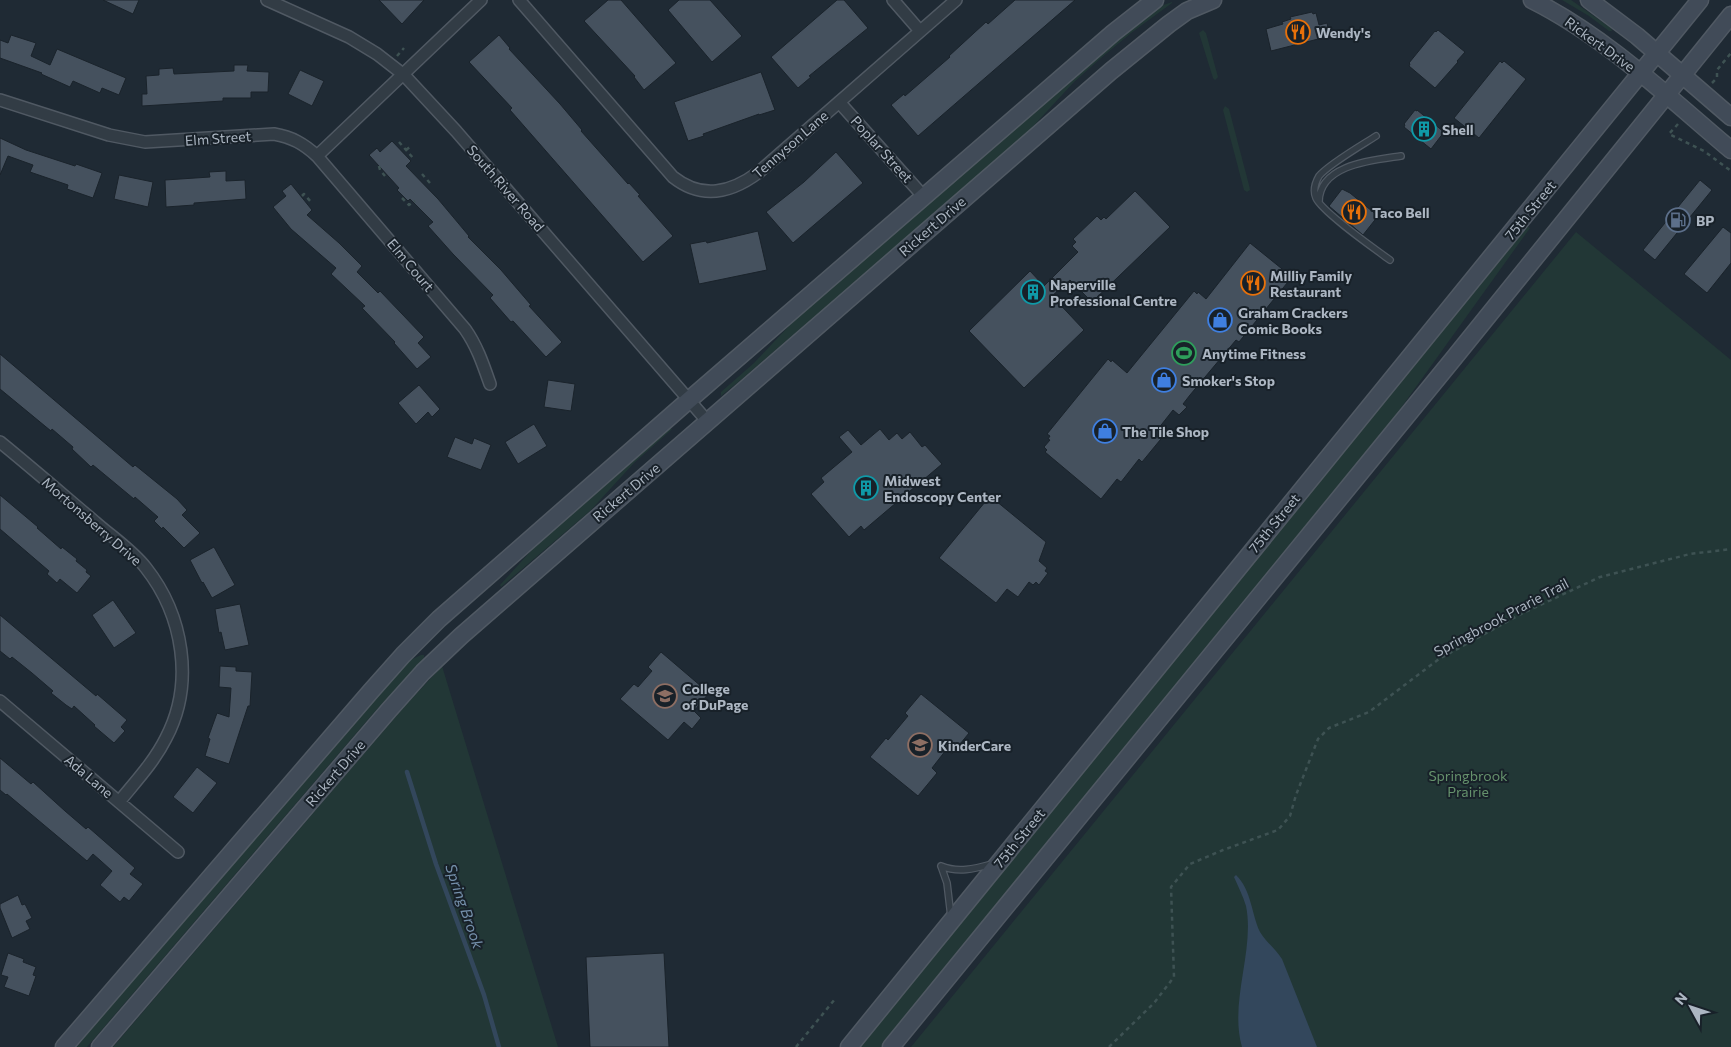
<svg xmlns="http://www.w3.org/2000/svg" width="1731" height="1047" viewBox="0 0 1731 1047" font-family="Commissioner,sans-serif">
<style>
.green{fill:#223736}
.water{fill:#33475c}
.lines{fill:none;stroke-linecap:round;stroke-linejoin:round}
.stream{stroke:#33475c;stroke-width:4.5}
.building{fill:#45515e;stroke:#1a232b}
.lane-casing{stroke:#505963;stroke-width:8}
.street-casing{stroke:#505963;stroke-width:14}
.secondary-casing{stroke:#505963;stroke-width:19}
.path{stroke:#3e5253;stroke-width:2.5;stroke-dasharray:4 4;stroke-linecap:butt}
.lane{stroke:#323c45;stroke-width:5.5}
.street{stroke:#323c45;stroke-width:11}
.secondary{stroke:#414b58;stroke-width:16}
.labels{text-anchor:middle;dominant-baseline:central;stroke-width:4;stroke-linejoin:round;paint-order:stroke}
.poi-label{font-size:14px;font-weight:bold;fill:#acb6c2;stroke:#182129;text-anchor:start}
.street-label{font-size:14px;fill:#acb6c2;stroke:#182129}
.park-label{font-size:14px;fill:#65916c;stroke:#182129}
.water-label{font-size:15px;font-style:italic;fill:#748faa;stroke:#182129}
</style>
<rect width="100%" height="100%" fill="#1f2a34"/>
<!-- green -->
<path class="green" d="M1562,0H1571L1611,28L1612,31H1609L1589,16Z
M1172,2V3L1131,33L1101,58L1074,82L1026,134L742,379L721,396V392L754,363L806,308L1137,23L1158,7Z
M1203,30L1206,33L1218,77L1215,80L1213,78L1199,33Z
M1225,106L1229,109L1249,185L1250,190L1247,192L1244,190L1223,110Z
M1526,226L1530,228L1393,419L882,1047H858Z
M1576,232L1731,360V1047H911Z
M668,428L672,429L670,431L634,463L590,511L501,587L500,585L548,532Z
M421,655H424V658L421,662L377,709L87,1047H77L104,1012L401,668L408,661Z
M442,666L558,1047H113L404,707Z"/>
<!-- water -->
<path class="water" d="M1236,875C1252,891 1251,913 1260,932C1266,942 1275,948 1282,959L1317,1047H1242C1229,1002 1255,950 1246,906C1243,896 1238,886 1234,877Z"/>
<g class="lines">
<!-- stream -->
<path class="stream" d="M407,772L436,864L484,995L499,1047"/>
</g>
<!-- building -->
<path class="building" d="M103,0H139L133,14Z
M379,0H424L402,24Z
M608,0H621L676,63L644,90L634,77L635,76L584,21Z
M679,0H710L742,36L712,62L668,10Z
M837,0H844L868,28L809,76L811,77L798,88L771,57Z
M1015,0H1075L918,136L891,105L904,94L905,96L950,57L949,56L974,33L986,22L988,24Z
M1312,12L1313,14L1316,13L1319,25L1327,23L1330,36L1271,51L1266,29L1283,24L1282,22L1291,19L1290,17Z
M1438,30L1465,52L1457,61L1458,62L1435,88L1409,66L1410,64L1409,63L1435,31L1436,32Z
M11,35L36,43L31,56L50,65L57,49L126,78L119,95L102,88L100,93L73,81L70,87L41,74L42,73L0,58V40L8,43Z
M499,35L510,48L509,49L560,104L582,130L581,131L628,184L629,183L640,195L638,196L673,236L643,262L510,110L512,108L469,62Z
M1500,61L1502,63L1504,61L1526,79L1479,138L1454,118Z
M234,65H248L247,71L269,72L268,92H251V98H223V101L142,106V94H147L146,76L159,75V69L173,68L174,74L234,71Z
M300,70L324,81L312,106L288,94Z
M761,72L775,110L759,115V114L703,134L704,136L688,141L674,102Z
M1415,110L1417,111V110L1444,132L1431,149L1404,127L1405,125L1404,124Z
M0,138L26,150L75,166L76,164L102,173L93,198L67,189L68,185L30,172L33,165L8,156L0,175Z
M392,141L411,161L406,166L438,199L469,236L468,237L501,270L531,305L529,306L562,342L546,357L513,321L511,322L490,298L493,295L453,254L428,226L433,222L410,199L408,201L397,190L399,188L369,155L377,148L380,152Z
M836,152L863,183L793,243L766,212L804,182Z
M226,171V181L245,180L246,199L194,203V205L166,207L165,180L210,177L209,172Z
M119,175L153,182L148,207L114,199Z
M1700,180L1712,190L1655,260L1643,250Z
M291,184L312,210L307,215L339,243L362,266L357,272L378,293L380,291L424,337L418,343L431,357L417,369L394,343L395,342L362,308L365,306L331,274L336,268L291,229L273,207L286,196L282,191Z
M1342,189L1350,193L1378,216L1363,235L1329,206Z
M1135,191L1170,227L1092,302L1070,280L1052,296L1084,330L1024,388L969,331L1030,271L1044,286L1078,252L1072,246L1076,242L1073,239L1097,216L1101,220L1104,217L1106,219Z
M1723,227L1731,233V263L1707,293L1684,274Z
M758,231L767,270L699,284L690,244L706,241L707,243Z
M1250,243L1292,277L1239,342L1236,340L1190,395L1183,404L1187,407L1179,415L1173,410L1158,429L1165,434L1142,462L1139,459L1121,482L1117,479L1101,499L1045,452L1047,450L1044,447L1050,440L1048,439L1050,436L1047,434L1108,359L1111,362L1112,360L1127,373L1194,291L1197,294L1198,292L1206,299Z
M0,354L133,467L135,465L177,499L187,510L182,515L200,533L184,548L163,527L162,529L154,521L158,517L135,497L134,499L93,465L91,467L72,449L73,447L52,429L51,431L0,389Z
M548,380L575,384L571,411L544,407Z
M419,385L440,409L432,417L428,412L416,424L398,403Z
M534,424L547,446L518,464L505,442Z
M880,429L889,440L897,433L902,439L910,432L922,447L925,445L942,464L864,530L861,526L849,537L811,494L824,482L821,478L852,452L839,437L848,430L861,445Z
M455,437L472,444L474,438L491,445L481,470L447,457Z
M0,495L38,527L37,528L61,549L62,547L77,559L76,561L87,570L86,572L91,576L77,593L60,579L57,583L47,574L49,571L0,529Z
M990,496L1046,542L1039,561L1047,568L1045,571L1048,573L1039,585L1036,582L1033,585L1029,582L1018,597L1007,589L996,603L939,558Z
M214,547L235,585L212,598L203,582L202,583L190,560Z
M113,600L136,633L114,648L92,615Z
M240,604L249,645L225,650L221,632L219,633L215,609Z
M0,615L96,696L97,694L127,720L121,727L125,731L114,743L94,726L95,725L74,706L72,709L66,705L51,693L53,691L32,673L12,657L10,659L0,651Z
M661,652L709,693L694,711L701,718L692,729L684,722L668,740L620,699L634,684L638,687L652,671L648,667Z
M220,666L236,667V671L252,672L250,706H248L229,764L205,756L210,739L208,738L217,713L229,717L231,688L219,687Z
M921,694L969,733L952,754L946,750L932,768L937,773L918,796L870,757L886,738L888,740L908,716L905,713Z
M0,758L31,784L33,782L65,811L86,829L88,827L135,868L130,874L143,884L129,901L124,897L120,902L100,885L112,871L101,861L93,854L87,861L7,794L6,795L0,790Z
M197,767L217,783L193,813L173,797Z
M18,895L22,905L25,904L32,918L26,921L30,929L12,938L0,908V904Z
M8,953L24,959L23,962L36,967L33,975L36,976L29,996L4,987L8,977L1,975Z
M664,953L669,1047H590L586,957Z"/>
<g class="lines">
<!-- lane casing -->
<g class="lane-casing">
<path id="lane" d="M1376,136C1362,145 1329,164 1319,176C1315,183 1313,191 1316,198C1322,212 1375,249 1390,260
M1319,202C1319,164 1374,160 1401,156
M941,866C958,873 974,869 992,864
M941,866L947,883L951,917"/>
</g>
<!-- street casing -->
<g class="street-casing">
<path id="street" d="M267,0L349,37L377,54L404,75L456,131L708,422
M519,0L673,177C702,200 731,193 759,172L956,0
M893,0L920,31
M0,100L109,135L145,142L274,134C292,137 304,144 317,156L465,329C477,346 483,364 490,384
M839,102L924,197
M317,156L481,0
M0,442C32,468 63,495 95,522C112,537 132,550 146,568C183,615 195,683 166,738C154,762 136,781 119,802
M0,701L178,852"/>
</g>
<!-- secondary casing -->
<g class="secondary-casing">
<path id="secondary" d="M1532,0C1606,37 1668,97 1731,150
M1589,0L1637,36L1731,117
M64,1047L371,691L403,655L439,619L689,400L1113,33L1155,0
M100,1047L389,710L423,672L461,636L1111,71L1169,24L1187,11L1213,0
M849,1047L1700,0
M891,1047L1454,358L1731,15"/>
</g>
<!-- path -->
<path class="path" d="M397,56L404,48
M1712,83L1717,78V70L1731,53
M1678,124L1669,134L1704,151L1731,171
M399,142L414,159
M406,150L411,146
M379,166L380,170L385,176
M422,174L430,183
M302,196L304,194L311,202
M402,198L409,205L415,201
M796,1047L835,999
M1109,1047L1154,1003L1174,977L1171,887L1190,864L1223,850L1278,830L1290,816L1296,795L1318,739L1329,728L1369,712L1439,659L1521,614L1600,577L1690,554L1731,549"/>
<!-- lane -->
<use href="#lane" class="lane"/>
<!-- street -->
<use href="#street" class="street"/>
<!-- secondary -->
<use href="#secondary" class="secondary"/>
</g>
<!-- icons -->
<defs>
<g id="restaurant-ring" transform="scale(1.25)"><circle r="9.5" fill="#182129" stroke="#e8710a" stroke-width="1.5"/><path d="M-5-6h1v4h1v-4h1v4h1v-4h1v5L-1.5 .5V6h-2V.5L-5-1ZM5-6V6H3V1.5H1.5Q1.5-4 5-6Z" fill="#e8710a"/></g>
<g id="building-ring" transform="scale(1.25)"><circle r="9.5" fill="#182129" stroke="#0f9aa8" stroke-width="1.5"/><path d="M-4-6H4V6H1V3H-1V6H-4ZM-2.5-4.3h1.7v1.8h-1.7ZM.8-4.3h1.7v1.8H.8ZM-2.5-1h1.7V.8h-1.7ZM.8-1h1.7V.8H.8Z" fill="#0f9aa8"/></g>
<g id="fuel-ring" transform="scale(1.25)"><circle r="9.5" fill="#182129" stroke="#5c6f8a" stroke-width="1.5"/><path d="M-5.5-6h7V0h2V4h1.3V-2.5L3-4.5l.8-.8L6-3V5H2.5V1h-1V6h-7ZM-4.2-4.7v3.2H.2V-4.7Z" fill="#5c6f8a"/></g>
<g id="shop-ring" transform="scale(1.25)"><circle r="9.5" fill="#182129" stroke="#3f7fe0" stroke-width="1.5"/><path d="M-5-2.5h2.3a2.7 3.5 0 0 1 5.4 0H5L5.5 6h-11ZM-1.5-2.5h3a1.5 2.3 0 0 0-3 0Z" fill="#3f7fe0"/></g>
<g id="stadium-ring" transform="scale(1.25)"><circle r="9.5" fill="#182129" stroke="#2e9e5b" stroke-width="1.5"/><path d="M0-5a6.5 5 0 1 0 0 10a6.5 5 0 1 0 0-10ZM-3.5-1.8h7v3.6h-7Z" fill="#2e9e5b"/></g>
<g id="university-ring" transform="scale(1.25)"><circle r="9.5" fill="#182129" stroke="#8d6e63" stroke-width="1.5"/><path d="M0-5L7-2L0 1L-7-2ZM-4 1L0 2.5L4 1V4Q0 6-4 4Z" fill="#8d6e63"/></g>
<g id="school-ring" transform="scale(1.25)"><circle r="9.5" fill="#182129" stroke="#8d6e63" stroke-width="1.5"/><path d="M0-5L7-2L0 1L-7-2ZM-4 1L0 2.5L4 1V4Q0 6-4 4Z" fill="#8d6e63"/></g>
</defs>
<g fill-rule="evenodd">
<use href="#restaurant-ring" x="1298" y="32"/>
<use href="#building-ring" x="1424" y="129"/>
<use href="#restaurant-ring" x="1354" y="212"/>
<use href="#fuel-ring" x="1678" y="220"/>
<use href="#restaurant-ring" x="1253" y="283"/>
<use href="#building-ring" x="1033" y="292"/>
<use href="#shop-ring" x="1220" y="320"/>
<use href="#stadium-ring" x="1184" y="353"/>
<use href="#shop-ring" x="1164" y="380"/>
<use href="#shop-ring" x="1105" y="431"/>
<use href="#building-ring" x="866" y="488"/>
<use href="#university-ring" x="665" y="696"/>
<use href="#school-ring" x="920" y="745"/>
</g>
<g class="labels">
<!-- poi labels -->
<g class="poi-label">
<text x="1316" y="32">Wendy's</text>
<text x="1442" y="129">Shell</text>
<text x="1372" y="212">Taco Bell</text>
<text x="1696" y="220">BP</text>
<text x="1270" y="275">Milliy Family<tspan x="1270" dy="16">Restaurant</tspan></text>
<text x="1050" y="284">Naperville<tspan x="1050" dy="16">Professional Centre</tspan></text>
<text x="1238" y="312">Graham Crackers<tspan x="1238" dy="16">Comic Books</tspan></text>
<text x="1202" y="353">Anytime Fitness</text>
<text x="1182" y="380">Smoker's Stop</text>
<text x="1122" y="431">The Tile Shop</text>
<text x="884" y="480">Midwest<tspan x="884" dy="16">Endoscopy Center</tspan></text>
<text x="682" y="688">College<tspan x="682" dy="16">of DuPage</tspan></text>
<text x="938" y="745">KinderCare</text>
</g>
<!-- street labels -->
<g class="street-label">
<text transform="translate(1600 44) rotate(36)">Rickert Drive</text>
<text transform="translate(218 138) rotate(-4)">Elm Street</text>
<text transform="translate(790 144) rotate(-41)">Tennyson Lane</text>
<text transform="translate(882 149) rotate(48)">Poplar Street</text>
<text transform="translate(506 188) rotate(49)">South River Road</text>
<text transform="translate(1530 210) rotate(-51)">75th Street</text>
<text transform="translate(932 226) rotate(-41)">Rickert Drive</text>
<text transform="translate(411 265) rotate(50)">Elm Court</text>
<text transform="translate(626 492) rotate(-40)">Rickert Drive</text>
<text transform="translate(92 521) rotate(41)">Mortonsberry Drive</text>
<text transform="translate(1274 523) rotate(-51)">75th Street</text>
<text transform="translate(1501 617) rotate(-28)">Springbrook Prarie Trail</text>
<text transform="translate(335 773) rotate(-49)">Rickert Drive</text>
<text transform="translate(89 776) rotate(40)">Ada Lane</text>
<text transform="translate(1019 838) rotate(-51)">75th Street</text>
</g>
<!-- park labels -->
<g class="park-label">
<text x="1468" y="775">Springbrook<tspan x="1468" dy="16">Prairie</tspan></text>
</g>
<!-- water labels -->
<g class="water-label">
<text transform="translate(465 906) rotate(71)">Spring Brook</text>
</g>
</g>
<!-- north arrow -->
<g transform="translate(1691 1007) rotate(310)" stroke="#182129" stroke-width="4" paint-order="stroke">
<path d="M0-4L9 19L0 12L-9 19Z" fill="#acb6c2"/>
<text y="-8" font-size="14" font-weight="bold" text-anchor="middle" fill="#acb6c2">N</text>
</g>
</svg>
